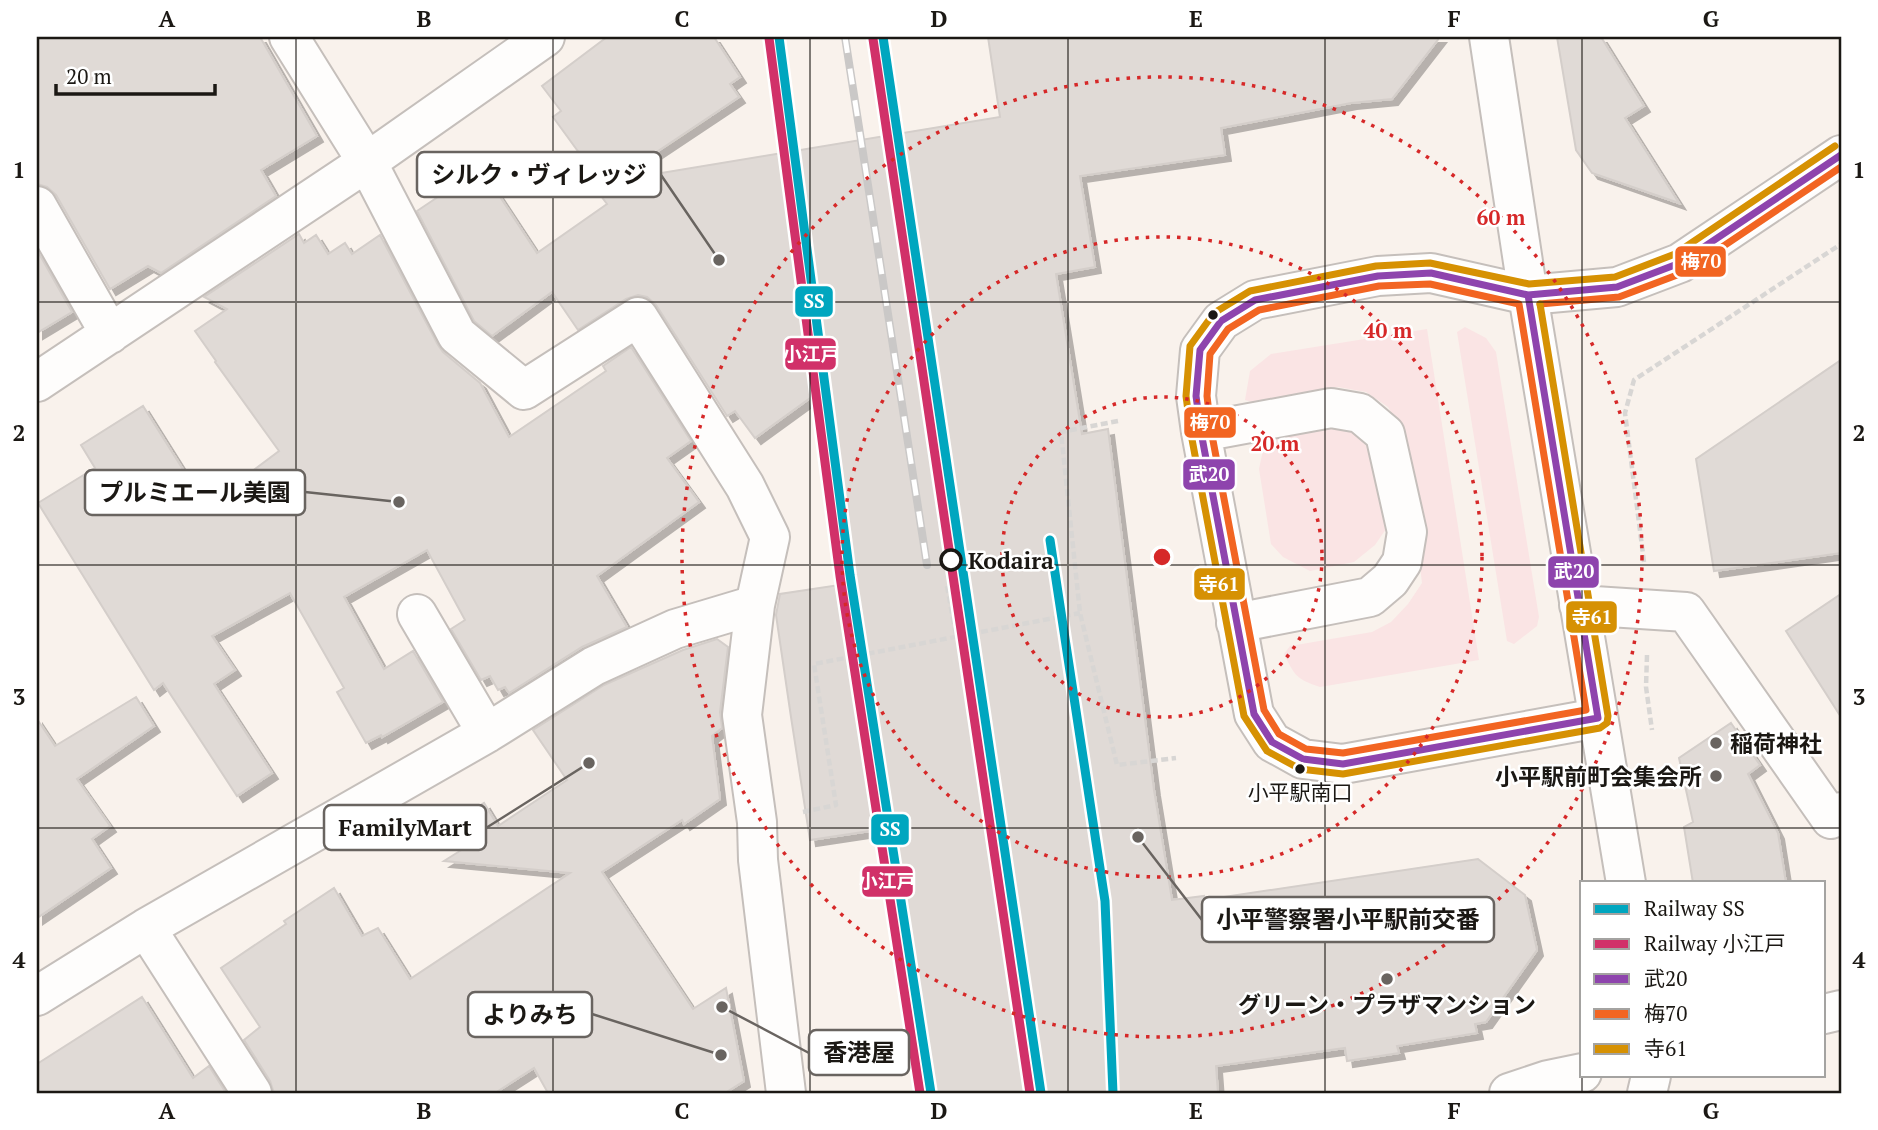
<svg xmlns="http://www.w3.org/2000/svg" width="1878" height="1130" viewBox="0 0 1878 1130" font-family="'PT Serif','Noto Sans JP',serif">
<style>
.green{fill:#fae4e4}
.building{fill:#e0dad6;stroke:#d4ceca;stroke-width:2;filter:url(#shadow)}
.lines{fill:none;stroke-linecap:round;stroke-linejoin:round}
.minor-casing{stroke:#c5bfbb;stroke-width:42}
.major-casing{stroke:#c5bfbb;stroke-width:42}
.path{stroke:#d8d6d4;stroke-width:4.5;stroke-dasharray:7 3.5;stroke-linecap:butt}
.minor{stroke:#fefdfc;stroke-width:38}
.major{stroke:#fefdfc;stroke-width:38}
.rail-casing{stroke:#cac8c7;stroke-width:8}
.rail{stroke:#fff;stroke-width:5;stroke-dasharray:16;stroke-linecap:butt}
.bus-1-casing{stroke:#fff;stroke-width:12}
.bus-2-casing{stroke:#fff;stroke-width:12}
.bus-3-casing{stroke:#fff;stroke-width:12}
.bus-1{stroke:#8e44ad;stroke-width:7}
.bus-2{stroke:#f26522;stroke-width:7}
.bus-3{stroke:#d69103;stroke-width:7}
.rail-1-casing{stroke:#fff;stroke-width:14}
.rail-2-casing{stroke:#fff;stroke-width:14}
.rail-1{stroke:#00a6bf;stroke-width:9}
.rail-2{stroke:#d13169;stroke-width:9}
.grid{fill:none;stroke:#1b1814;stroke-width:2;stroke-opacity:0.55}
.ring{fill:none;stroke:#d62828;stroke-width:3.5;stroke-dasharray:3.5 7}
.bus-dot{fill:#1b1814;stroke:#fff;stroke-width:2.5}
.stop-dot{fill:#fff;stroke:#1b1814;stroke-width:3.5}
.poi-dot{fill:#696460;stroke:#fff;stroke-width:2.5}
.labels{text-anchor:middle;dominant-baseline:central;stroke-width:5;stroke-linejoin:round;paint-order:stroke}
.bus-label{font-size:21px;fill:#1b1814;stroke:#fff}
.stop-label{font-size:23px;font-weight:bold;fill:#1b1814;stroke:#fff;text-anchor:start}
.poi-label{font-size:23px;font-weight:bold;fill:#1b1814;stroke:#fff;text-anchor:start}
.centre{fill:#d62828;stroke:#fff;stroke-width:3.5}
.ring-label{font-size:21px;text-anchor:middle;font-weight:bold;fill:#d62828;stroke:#fff;stroke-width:5;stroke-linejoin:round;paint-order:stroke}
.leader{fill:none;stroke:#696460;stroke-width:2.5}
.callout-dot{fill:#696460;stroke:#fff;stroke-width:2.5}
.callout{fill:#fff;stroke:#696460;stroke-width:2.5}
.callout-label{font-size:24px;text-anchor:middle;font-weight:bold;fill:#1b1814}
.line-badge{stroke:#fff;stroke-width:2.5}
.badge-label{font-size:19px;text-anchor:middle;font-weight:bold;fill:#fff}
.neatline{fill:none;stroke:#1b1814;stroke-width:2.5}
.grid-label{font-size:23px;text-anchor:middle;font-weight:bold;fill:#1b1814}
</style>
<defs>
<filter id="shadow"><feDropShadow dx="6" dy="6" stdDeviation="0" flood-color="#0004"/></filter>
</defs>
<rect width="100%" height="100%" fill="#f9f2ec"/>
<!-- green -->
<path class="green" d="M1465,327L1486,338L1496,352L1539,617L1537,626L1514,644L1507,641L1457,332Z
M1427,329L1479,660L1320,687C1296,679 1295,676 1284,654L1290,646L1372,632L1391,622L1408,604L1422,583L1404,434L1388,407L1366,392L1338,387L1252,402L1245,400L1250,371L1271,354Z
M1341,424L1356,434L1376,457L1386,529L1375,545L1354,562L1310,571L1283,557L1271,544L1259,469L1263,450L1280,434Z"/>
<!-- building -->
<path class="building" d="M37,37H260L317,136L261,170L276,196L161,273L148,266L110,289L56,195L47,187L37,184Z
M607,37H714L740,77L730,84L739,97L613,181L1000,117L988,37H1440L1392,99L1351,103L1221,128L1225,155L1080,176L1095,267L1056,274L1082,434L1108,429L1154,790L1172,900L1204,896V900L1478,859L1525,895L1537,950L1486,1022L1475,1024L1477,1033L1397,1046L1399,1053L1347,1061L1345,1048L1216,1066L1218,1093H930L890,828L810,840L791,717L776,615L780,594L853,583L824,388L755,438L735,411L727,416L656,305L647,297L638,295L626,299L578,330L552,292L492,336L474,321L417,211L481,168L537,253L607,204L592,184L601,183L553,117L561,111L542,86Z
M1557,37H1601L1644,106L1625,118L1679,203L1592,173L1576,150Z
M299,234L304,243L316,235L328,254L345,243L352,254L380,235L438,345L443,352L480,383L509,437L606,371L603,366L631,347L691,441L667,458L699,502L597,576L627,627L582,647L509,693L505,687L498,690L490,676L481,680L451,629L465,620L427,550L344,597L384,669L413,651L443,702L382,737L381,735L366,743L337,692L344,688L290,593L212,636L235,670L214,684L272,773L237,796L163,683L154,690L38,503L95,468L81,445L143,406L206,506L279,451L215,362L216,361L195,331L227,309L204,297Z
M37,250L72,312L37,333Z
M1841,360V553L1714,571L1696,459Z
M1841,594V717L1786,631Z
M717,639L728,647L720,712L722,728L712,736L720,799L684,824L682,820L602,872L693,1009L726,988L744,1081L725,1093H548L534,1068L495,1093H274L270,1081L244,1040L260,1027L221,968L286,924L284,921L334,888L362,936L378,928L410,979L570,873L444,861L463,849L450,824L484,803L498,826L567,780L533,730L604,685L683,650Z
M136,697L154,726L77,779L110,826L92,839L111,868L37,918V719L55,746Z
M1731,723L1760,765L1748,774L1778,833L1786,883H1693L1684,827L1693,822L1679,758Z
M142,997L193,1078L209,1066L226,1093H37V1064Z"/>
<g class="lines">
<!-- minor casing -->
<g class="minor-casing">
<path id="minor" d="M289,37L367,162L457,335L524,390L638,317L745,486L770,537L755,605L742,715L757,822L758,860L786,1093
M1489,37L1528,295L1626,883
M37,206L110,334
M37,382L367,162L545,37
M1201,432L1331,408L1360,413L1385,434L1407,532L1402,562L1390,580L1370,597L1236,623
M1579,605L1686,612L1831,819L1841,812
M417,614L487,733
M1598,718L1343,764L1303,759L1272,742L1254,714L1201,432L1196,396L1200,350L1221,321L1255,300L1378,276L1431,273L1528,295L1617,287L1680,263L1841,155
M146,928L252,1093
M37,996L146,928L487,733L594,666L675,629L755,605
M1647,1093L1651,1076"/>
</g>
<!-- major casing -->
<g class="major-casing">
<path id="major" d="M1824,1014L1841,1010
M1509,1093L1548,1080L1582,1073"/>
</g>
<!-- path -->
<path class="path" d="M1118,421L1061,432L1080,613L1117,765L1176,758
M1644,562L1625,413L1634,380L1841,244
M947,586L956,636
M1647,655L1646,687L1652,730
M803,812L836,805L814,664L1080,613"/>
<!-- minor -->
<use href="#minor" class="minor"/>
<!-- major -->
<use href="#major" class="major"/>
<!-- rail casing -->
<g class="rail-casing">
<path id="rail" d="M845,37L927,565"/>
</g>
<!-- rail -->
<use href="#rail" class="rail"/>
<!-- bus-1 casing -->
<g class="bus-1-casing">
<path id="bus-1" d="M1431,273L1528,295L1598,718L1343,764L1303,759L1272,742L1254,714L1201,432L1196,396L1200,350L1221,321L1255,300L1378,276Z
M1528,295L1617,287L1680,263L1841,155"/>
</g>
<!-- bus-2 casing -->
<g class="bus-2-casing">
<path id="bus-2" d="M1430,284L1519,304L1586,710L1343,753L1306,749L1279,734L1264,710L1211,430L1207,396L1210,354L1228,329L1259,310L1379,286Z
M1540,304L1619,297L1685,272L1841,167"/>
</g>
<!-- bus-3 casing -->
<g class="bus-3-casing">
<path id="bus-3" d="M1540,304L1608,716L1607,723L1600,728L1343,774L1300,769L1267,751L1244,716L1191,434L1186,396L1190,346L1214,313L1250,291L1376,266L1430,263L1529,284L1615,277L1675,254L1835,146"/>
</g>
<!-- bus-1 -->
<use href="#bus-1" class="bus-1"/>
<!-- bus-2 -->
<use href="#bus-2" class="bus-2"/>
<!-- bus-3 -->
<use href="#bus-3" class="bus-3"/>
<!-- rail-1 casing -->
<g class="rail-1-casing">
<path id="rail-1" d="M779,37L850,575L931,1093
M883,37L1041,1093
M1050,540L1105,901L1113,1093"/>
</g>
<!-- rail-2 casing -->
<g class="rail-2-casing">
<path id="rail-2" d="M769,38L840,576L920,1093
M873,39L1030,1093"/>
</g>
<!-- rail-1 -->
<use href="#rail-1" class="rail-1"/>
<!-- rail-2 -->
<use href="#rail-2" class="rail-2"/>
</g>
<!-- grid -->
<path class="grid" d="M296,37V1093M553,37V1093M810,37V1093M1068,37V1093M1325,37V1093M1582,37V1093M37,302H1841M37,565H1841M37,828H1841"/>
<!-- distance rings -->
<g class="ring">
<circle cx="1162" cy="557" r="160"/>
<circle cx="1162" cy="557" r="320"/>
<circle cx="1162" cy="557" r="480"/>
</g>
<!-- markers -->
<g class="bus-dot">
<circle cx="1213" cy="315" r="6"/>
<circle cx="1300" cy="769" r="6"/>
</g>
<circle class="stop-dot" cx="951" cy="560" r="10"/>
<g class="poi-dot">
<circle cx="1716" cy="743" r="7"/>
<circle cx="1716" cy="776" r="7"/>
<circle cx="1387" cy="979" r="7"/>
</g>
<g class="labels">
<!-- bus labels -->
<g class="bus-label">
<text x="1300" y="792">小平駅南口</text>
</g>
<!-- stop labels -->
<g class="stop-label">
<text x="968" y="560">Kodaira</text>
</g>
<!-- poi labels -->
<g class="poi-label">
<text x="1730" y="743">稲荷神社</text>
<text x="1702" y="776" text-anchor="end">小平駅前町会集会所</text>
<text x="1387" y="1004" text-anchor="middle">グリーン・プラザマンション</text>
</g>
</g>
<circle cx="1162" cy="557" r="10" class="centre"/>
<g class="ring-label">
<text x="1501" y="225">60 m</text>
<text x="1388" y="338">40 m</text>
<text x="1275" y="451">20 m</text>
</g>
<!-- callouts -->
<path class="leader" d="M719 260L661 175M399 502L305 492M589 763L486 828M1138 837L1202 920M721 1055L592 1014M722 1007L809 1053"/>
<g class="callout-dot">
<circle cx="719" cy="260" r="7"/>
<circle cx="399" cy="502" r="7"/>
<circle cx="589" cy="763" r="7"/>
<circle cx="1138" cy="837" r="7"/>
<circle cx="721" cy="1055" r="7"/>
<circle cx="722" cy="1007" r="7"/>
</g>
<g class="callout">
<rect x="417" y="152" width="244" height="45" rx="7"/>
<rect x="85" y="470" width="220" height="45" rx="7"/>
<rect x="324" y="805" width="162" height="45" rx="7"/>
<rect x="1202" y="897" width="292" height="45" rx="7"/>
<rect x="468" y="992" width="124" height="45" rx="7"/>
<rect x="809" y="1030" width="100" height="45" rx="7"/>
</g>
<g class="callout-label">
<text x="539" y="183">シルク・ヴィレッジ</text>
<text x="195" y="501">プルミエール美園</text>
<text x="405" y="836">FamilyMart</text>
<text x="1348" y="928">小平警察署小平駅前交番</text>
<text x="530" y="1023">よりみち</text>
<text x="859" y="1061">香港屋</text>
</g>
<g class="line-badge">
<rect x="1674" y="245" width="53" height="33" rx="7" fill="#f26522"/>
<rect x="794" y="285" width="40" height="33" rx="7" fill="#00a6bf"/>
<rect x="784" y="337" width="53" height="34" rx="7" fill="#d13169"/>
<rect x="1183" y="406" width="54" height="33" rx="7" fill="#f26522"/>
<rect x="1182" y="458" width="54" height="33" rx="7" fill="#8e44ad"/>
<rect x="1547" y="555" width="53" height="34" rx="7" fill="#8e44ad"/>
<rect x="1193" y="567" width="53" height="34" rx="7" fill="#d69103"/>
<rect x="1565" y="600" width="53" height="34" rx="7" fill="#d69103"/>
<rect x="870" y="813" width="40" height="33" rx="7" fill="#00a6bf"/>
<rect x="861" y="865" width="53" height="33" rx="7" fill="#d13169"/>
</g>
<g class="badge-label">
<text x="1701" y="268">梅70</text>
<text x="814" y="308">SS</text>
<text x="811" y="361">小江戸</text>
<text x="1210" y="429">梅70</text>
<text x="1209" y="481">武20</text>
<text x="1574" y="578">武20</text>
<text x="1219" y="591">寺61</text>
<text x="1592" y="624">寺61</text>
<text x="890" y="836">SS</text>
<text x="887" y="888">小江戸</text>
</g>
<!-- border -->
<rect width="1878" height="1130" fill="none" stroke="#ffffff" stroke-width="77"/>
<!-- legend -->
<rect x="1580" y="881" width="245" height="196" fill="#ffffff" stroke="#a4a3a1" stroke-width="2"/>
<rect x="1594" y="904" width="35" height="10" fill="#00a6bf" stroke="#a4a3a1" stroke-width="2"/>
<text x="1644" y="916" font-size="21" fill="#1b1814">Railway SS</text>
<rect x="1594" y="939" width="35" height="10" fill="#d13169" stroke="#a4a3a1" stroke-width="2"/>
<text x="1644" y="951" font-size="21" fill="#1b1814">Railway 小江戸</text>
<rect x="1594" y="974" width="35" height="10" fill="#8e44ad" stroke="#a4a3a1" stroke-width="2"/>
<text x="1644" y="986" font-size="21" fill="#1b1814">武20</text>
<rect x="1594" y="1009" width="35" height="10" fill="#f26522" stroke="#a4a3a1" stroke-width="2"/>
<text x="1644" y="1021" font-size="21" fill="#1b1814">梅70</text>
<rect x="1594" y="1044" width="35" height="10" fill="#d69103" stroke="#a4a3a1" stroke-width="2"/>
<text x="1644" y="1056" font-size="21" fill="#1b1814">寺61</text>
<!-- scale -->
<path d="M56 84v10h159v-10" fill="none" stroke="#1b1814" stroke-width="3.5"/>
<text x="66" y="84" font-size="21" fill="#1b1814" stroke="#ffffff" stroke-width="5" paint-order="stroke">20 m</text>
<rect x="38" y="38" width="1802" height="1054" class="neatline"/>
<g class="grid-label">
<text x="167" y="27">A</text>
<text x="424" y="27">B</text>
<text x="682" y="27">C</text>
<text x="939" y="27">D</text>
<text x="1196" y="27">E</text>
<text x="1454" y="27">F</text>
<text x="1711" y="27">G</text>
<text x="19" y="178">1</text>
<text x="1859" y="178">1</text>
<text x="19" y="441">2</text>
<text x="1859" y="441">2</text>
<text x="19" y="705">3</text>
<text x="1859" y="705">3</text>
<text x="19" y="968">4</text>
<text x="1859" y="968">4</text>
<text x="167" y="1119">A</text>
<text x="424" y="1119">B</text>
<text x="682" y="1119">C</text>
<text x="939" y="1119">D</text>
<text x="1196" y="1119">E</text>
<text x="1454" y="1119">F</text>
<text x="1711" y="1119">G</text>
</g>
</svg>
